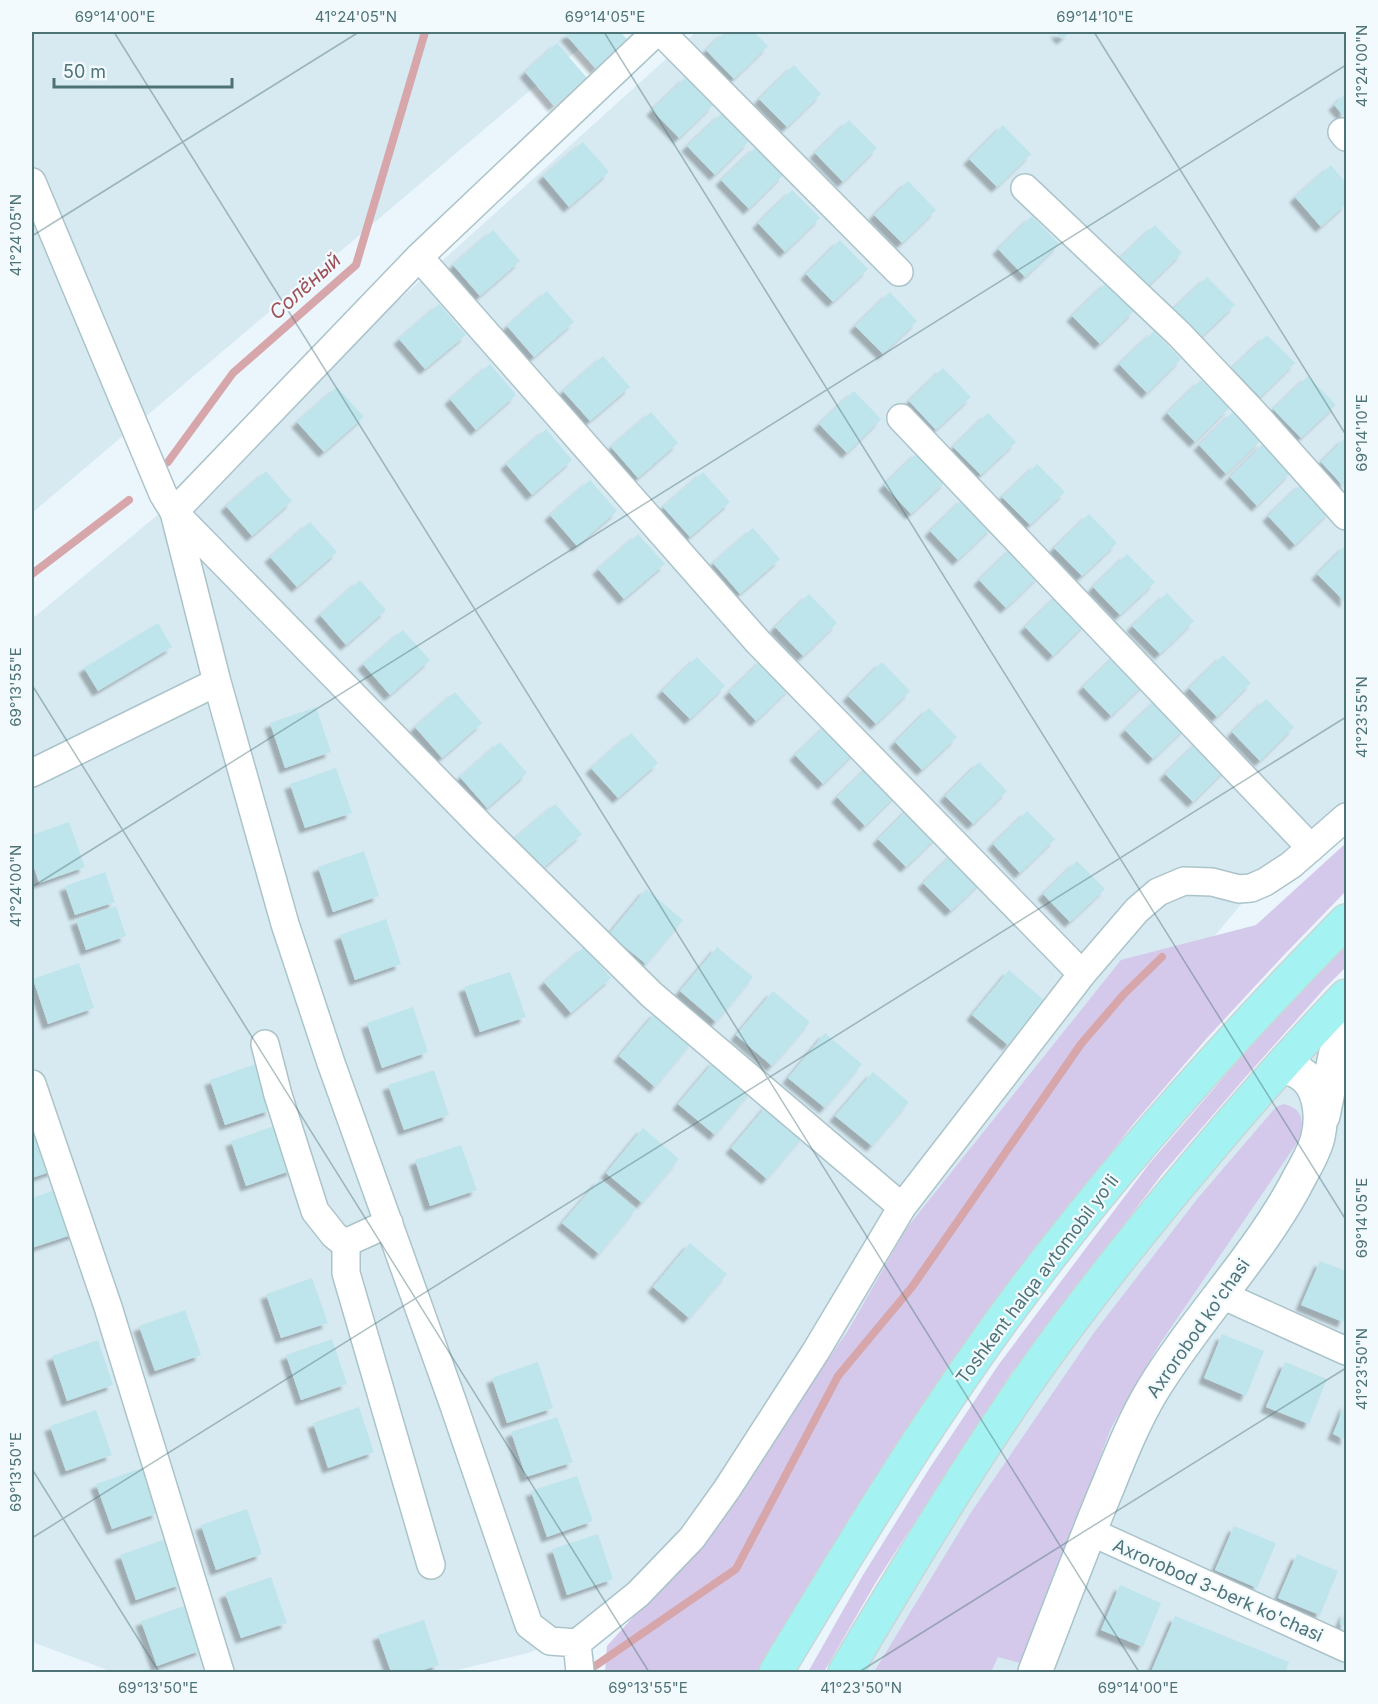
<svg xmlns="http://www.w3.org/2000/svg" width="1378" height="1704" viewBox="0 0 1378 1704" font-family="Inter,sans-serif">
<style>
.residential{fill:#d7e9f1}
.green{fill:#d4c9ea}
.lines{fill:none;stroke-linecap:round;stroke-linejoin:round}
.stream{stroke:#d7a6ab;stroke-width:8}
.building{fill:#bfe5ec;filter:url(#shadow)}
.street-casing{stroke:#abc4ca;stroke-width:30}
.secondary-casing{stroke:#a7c4cb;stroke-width:36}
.highway-casing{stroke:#cad5d6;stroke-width:36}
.street{stroke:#fff;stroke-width:27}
.secondary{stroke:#fff;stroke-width:33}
.highway{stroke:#a5f2f3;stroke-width:33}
.ticks{fill:none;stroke:#4e7377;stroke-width:1.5;stroke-opacity:0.45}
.labels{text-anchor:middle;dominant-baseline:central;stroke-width:4.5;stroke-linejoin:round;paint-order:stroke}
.street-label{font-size:18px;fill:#4e7377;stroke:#f2fafe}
.water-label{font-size:20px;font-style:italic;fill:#9e5258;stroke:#f2fafe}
.neatline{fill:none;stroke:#4e7377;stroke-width:2}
.ticks-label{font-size:15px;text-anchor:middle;fill:#4e7377}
</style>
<defs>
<filter id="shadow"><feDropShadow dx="-5.5" dy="5.5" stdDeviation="1.5" flood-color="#0004"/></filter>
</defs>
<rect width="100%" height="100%" fill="#ebf6fc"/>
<!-- residential -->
<path class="residential" d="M32,32H599L32,513Z
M696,32H1346V806L1290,846L653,1607L528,1653L449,1672H113L32,1642V619L189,489Z
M1346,1006V1672H845L992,1434Z"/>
<!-- green -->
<path class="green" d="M1346,843V891L1283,956L1207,1038L1135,1122L1065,1211L930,1395L814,1577L759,1672H605L607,1646L705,1537L849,1329L906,1229L1121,960L1256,925Z
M1346,945V967L1324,989L1243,1080L1163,1173L1011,1373L876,1582L824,1672H808L863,1575L929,1469L999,1364L1149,1164L1229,1071L1312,979Z
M1284,1104C1304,1109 1304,1122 1299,1140L1159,1345L1111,1428L1023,1664L998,1657L991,1672H874L970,1514L1093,1334L1198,1198L1276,1107Z"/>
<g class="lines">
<!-- stream -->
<path class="stream" d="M168,462L233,373L356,265L425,32
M32,574L129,500
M595,1666L736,1569L838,1376L912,1287L1081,1044L1124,994L1162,957"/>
</g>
<!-- building -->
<path class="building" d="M571,32H620L629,41L596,69L566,35Z
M725,32H754L768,46L734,79L706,50Z
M1056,32H1070L1062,39Z
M557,43L587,78L554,106L525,72Z
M794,65L821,94L787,127L759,99Z
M686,77L713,105L679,138L652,110Z
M1346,93V118L1334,105Z
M722,113L749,141L715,175L687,146Z
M849,120L877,148L843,182L815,153Z
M1003,125L1031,154L997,187L969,159Z
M583,142L609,172L569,207L543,176Z
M756,147L783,175L749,209L721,180Z
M1331,165L1346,183V204L1321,227L1295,197Z
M908,181L936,210L902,243L874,215Z
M792,190L820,218L785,252L758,223Z
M1032,216L1059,244L1025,277L998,249Z
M1155,225L1182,253L1148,286L1120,258Z
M493,230L520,261L480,296L453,265Z
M840,240L868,269L833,302L806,274Z
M1207,277L1235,305L1200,338L1172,310Z
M1107,282L1134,311L1100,344L1072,316Z
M547,291L574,322L534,357L507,326Z
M890,292L917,321L883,354L855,326Z
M439,304L466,335L425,369L399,339Z
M1154,331L1181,359L1147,393L1119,364Z
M1267,335L1295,363L1260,397L1232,368Z
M603,356L630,387L590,421L563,391Z
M490,364L516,395L476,430L450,399Z
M943,368L971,397L936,430L909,401Z
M1308,376L1336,405L1301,438L1273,409Z
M1201,380L1229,408L1195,442L1167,413Z
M337,387L364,417L324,452L297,422Z
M854,391L881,419L847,453L819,424Z
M651,412L678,443L638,478L611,447Z
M1233,412L1261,440L1226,474L1199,445Z
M988,413L1016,442L981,475L953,447Z
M546,429L572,460L532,495L506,464Z
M1346,437V489L1321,462Z
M1264,443L1291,472L1257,506L1230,477Z
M918,452L946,481L911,514L884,485Z
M1037,464L1065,492L1030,525L1002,497Z
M266,471L292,501L252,536L226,506Z
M703,472L730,502L690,537L663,507Z
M590,480L617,511L577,546L550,515Z
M1302,483L1330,511L1295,545L1268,516Z
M964,498L992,527L958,560L930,531Z
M1089,514L1117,543L1082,576L1054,548Z
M310,522L337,552L297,587L270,557Z
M753,528L780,559L740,594L713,563Z
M638,534L665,564L624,599L598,569Z
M1346,545V600L1345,602L1317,574Z
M1013,547L1040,575L1006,608L979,580Z
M1127,554L1155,582L1120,615L1093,587Z
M360,580L386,610L346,645L320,615Z
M1167,593L1194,621L1160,654L1132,626Z
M809,594L837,623L803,656L775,627Z
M1059,594L1087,622L1053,656L1025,627Z
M158,623L172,647L98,691L84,668Z
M403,630L430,660L390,695L363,664Z
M1117,654L1145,683L1111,716L1083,687Z
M1223,655L1251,683L1217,717L1189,688Z
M697,657L725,686L690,719L662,691Z
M763,659L791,687L756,721L729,692Z
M882,662L910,691L876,724L848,696Z
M455,692L482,723L442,758L415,727Z
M1160,697L1188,725L1153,759L1125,730Z
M1266,699L1294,727L1260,761L1232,732Z
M316,707L331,752L285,768L270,723Z
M929,708L957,737L922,770L895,742Z
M830,722L857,750L823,784L795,755Z
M631,733L658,763L618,798L591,768Z
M1200,740L1227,768L1193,802L1165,774Z
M500,742L527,773L487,808L460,777Z
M979,762L1007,791L973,824L945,796Z
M872,763L899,792L865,826L837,797Z
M336,768L352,813L305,828L290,784Z
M555,804L582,834L542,869L515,838Z
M912,805L940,834L906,867L878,839Z
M1027,811L1055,839L1020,873L993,844Z
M69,822L85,867L39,883L32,861V835Z
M958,849L985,878L951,911L923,883Z
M364,851L379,896L333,912L318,867Z
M1077,861L1105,889L1070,922L1043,894Z
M105,872L115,902L75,915L65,886Z
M646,889L683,920L646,964L609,934Z
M116,906L126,936L86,950L76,920Z
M386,919L401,964L355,980L340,935Z
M584,947L611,978L571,1013L544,982Z
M717,947L753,977L716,1022L680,991Z
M79,963L94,1008L48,1024L33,979Z
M1009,970L1045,1001L1008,1045L972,1015Z
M510,972L526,1017L480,1032L464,987Z
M773,991L810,1022L772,1066L736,1035Z
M413,1007L428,1052L382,1068L367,1023Z
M656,1012L692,1042L655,1087L619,1056Z
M825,1033L862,1064L825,1108L788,1078Z
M715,1060L752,1090L715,1135L678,1104Z
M256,1064L271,1110L225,1125L210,1080Z
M434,1070L449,1115L404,1130L388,1085Z
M873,1072L909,1102L872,1146L835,1116Z
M768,1104L804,1135L767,1179L731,1148Z
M39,1125L55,1170L32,1178V1128Z
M277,1125L293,1170L246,1186L231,1141Z
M643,1128L679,1159L642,1203L606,1173Z
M461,1145L477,1190L430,1206L415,1160Z
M600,1179L636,1209L599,1254L562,1223Z
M61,1188L77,1233L32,1248V1198Z
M690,1243L727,1274L689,1318L653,1287Z
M1320,1261L1346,1271V1314L1343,1322L1301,1305Z
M312,1278L328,1323L281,1338L266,1294Z
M185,1310L201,1355L155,1371L139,1326Z
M1222,1334L1264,1351L1246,1396L1204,1378Z
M332,1339L347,1384L301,1400L286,1355Z
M98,1340L113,1385L67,1401L52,1356Z
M538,1362L553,1408L507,1423L492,1378Z
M1285,1362L1327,1379L1309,1424L1266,1407Z
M1346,1402V1440L1333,1434Z
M359,1407L374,1452L328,1468L313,1423Z
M96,1410L112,1455L66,1471L50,1426Z
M557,1417L573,1462L526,1477L511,1432Z
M142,1468L158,1513L112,1529L96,1484Z
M577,1476L593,1521L547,1537L531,1491Z
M247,1509L262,1554L216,1570L201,1525Z
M1234,1526L1276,1543L1257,1588L1215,1570Z
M598,1534L613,1579L567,1595L552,1549Z
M166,1539L182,1584L136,1600L120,1555Z
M1297,1554L1338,1571L1320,1615L1278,1598Z
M271,1577L287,1623L241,1638L225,1593Z
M1120,1585L1161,1603L1143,1647L1101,1630Z
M187,1605L202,1650L157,1666L141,1621Z
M1346,1610V1627L1340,1624Z
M1175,1616L1289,1662L1285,1672H1151Z
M424,1620L439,1665L417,1672H391L378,1635Z"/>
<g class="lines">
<!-- street casing -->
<g class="street-casing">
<path id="street" d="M656,32L419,257L174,512L482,827L652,995L902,1207
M661,32L899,272
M1342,132L1346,137
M32,182L163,494L174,512L217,682L285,924L331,1063L453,1403L529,1625L550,1641L577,1643L638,1594L692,1538L727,1489L816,1351L902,1207L1082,974L1137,910L1158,892L1184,881L1212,882L1239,889L1251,888L1265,882L1291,865L1346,817
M1025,188L1179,334L1252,411L1346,516
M419,257L758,642L1082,974
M901,418L1311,848
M32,773L217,682
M265,1044L278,1095L315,1211L334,1235L346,1245
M32,1084L108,1307L220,1672
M389,1223L352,1240L346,1245V1273L431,1565
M1222,1295L1346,1351
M1089,1531L1346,1648
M577,1643L580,1672"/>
</g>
<!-- secondary casing -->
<g class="secondary-casing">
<path id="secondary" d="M1323,1116L1335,1056L1346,1025
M1035,1672C1059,1610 1082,1548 1108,1486C1121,1454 1134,1421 1152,1391C1195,1320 1255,1259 1295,1186C1303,1170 1314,1154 1318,1137C1323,1115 1320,1083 1298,1072C1293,1069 1287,1068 1281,1067"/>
</g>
<!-- highway casing -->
<g class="highway-casing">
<path id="highway" d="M776,1672C850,1549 925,1425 1010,1309C1112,1171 1226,1043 1346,921
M845,1672C906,1570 967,1467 1036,1369C1090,1293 1149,1220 1210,1148C1254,1096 1299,1045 1346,996"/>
</g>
<!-- street -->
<use href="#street" class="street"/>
<!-- secondary -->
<use href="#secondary" class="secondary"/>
<!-- highway -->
<use href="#highway" class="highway"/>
</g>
<!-- ticks -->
<path class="ticks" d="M114,32L1139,1672M604,32L1346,1220M1094,32L1346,435M32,236L359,32M32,685L649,1672M32,887L1346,65M32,1469L159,1672M32,1538L1346,717M859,1672L1346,1368"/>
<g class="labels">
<!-- street labels -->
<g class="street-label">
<text transform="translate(1037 1279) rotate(-53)">Toshkent halqa avtomobil yo'li</text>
<text transform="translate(1198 1328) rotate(-55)">Axrorobod ko'chasi</text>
<text transform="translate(1218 1590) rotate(24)">Axrorobod 3-berk ko'chasi</text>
</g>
<!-- water labels -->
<g class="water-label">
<text transform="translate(305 286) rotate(-42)">Солёный</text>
</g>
</g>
<!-- border -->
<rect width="1378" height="1704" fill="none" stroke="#f2fafe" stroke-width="66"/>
<!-- scale -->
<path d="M54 78v9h178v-9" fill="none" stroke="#4e7377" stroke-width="3"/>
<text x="63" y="78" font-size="18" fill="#4e7377" stroke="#f2fafe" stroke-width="4.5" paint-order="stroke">50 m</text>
<rect x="33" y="33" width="1312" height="1638" class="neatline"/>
<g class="ticks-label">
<text x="115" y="22">69°14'00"E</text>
<text x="356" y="22">41°24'05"N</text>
<text x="605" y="22">69°14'05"E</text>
<text x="1095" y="22">69°14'10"E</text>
<text transform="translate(1362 66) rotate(-90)" y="5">41°24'00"N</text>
<text transform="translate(16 235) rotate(-90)" y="5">41°24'05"N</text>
<text transform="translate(1362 433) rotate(-90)" y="5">69°14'10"E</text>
<text transform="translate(16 687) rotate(-90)" y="5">69°13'55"E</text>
<text transform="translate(1362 717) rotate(-90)" y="5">41°23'55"N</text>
<text transform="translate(16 886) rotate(-90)" y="5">41°24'00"N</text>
<text transform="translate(1362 1218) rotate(-90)" y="5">69°14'05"E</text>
<text transform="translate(1362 1369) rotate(-90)" y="5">41°23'50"N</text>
<text transform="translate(16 1472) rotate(-90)" y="5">69°13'50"E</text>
<text x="158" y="1693">69°13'50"E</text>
<text x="648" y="1693">69°13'55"E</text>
<text x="861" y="1693">41°23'50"N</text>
<text x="1138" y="1693">69°14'00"E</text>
</g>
</svg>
